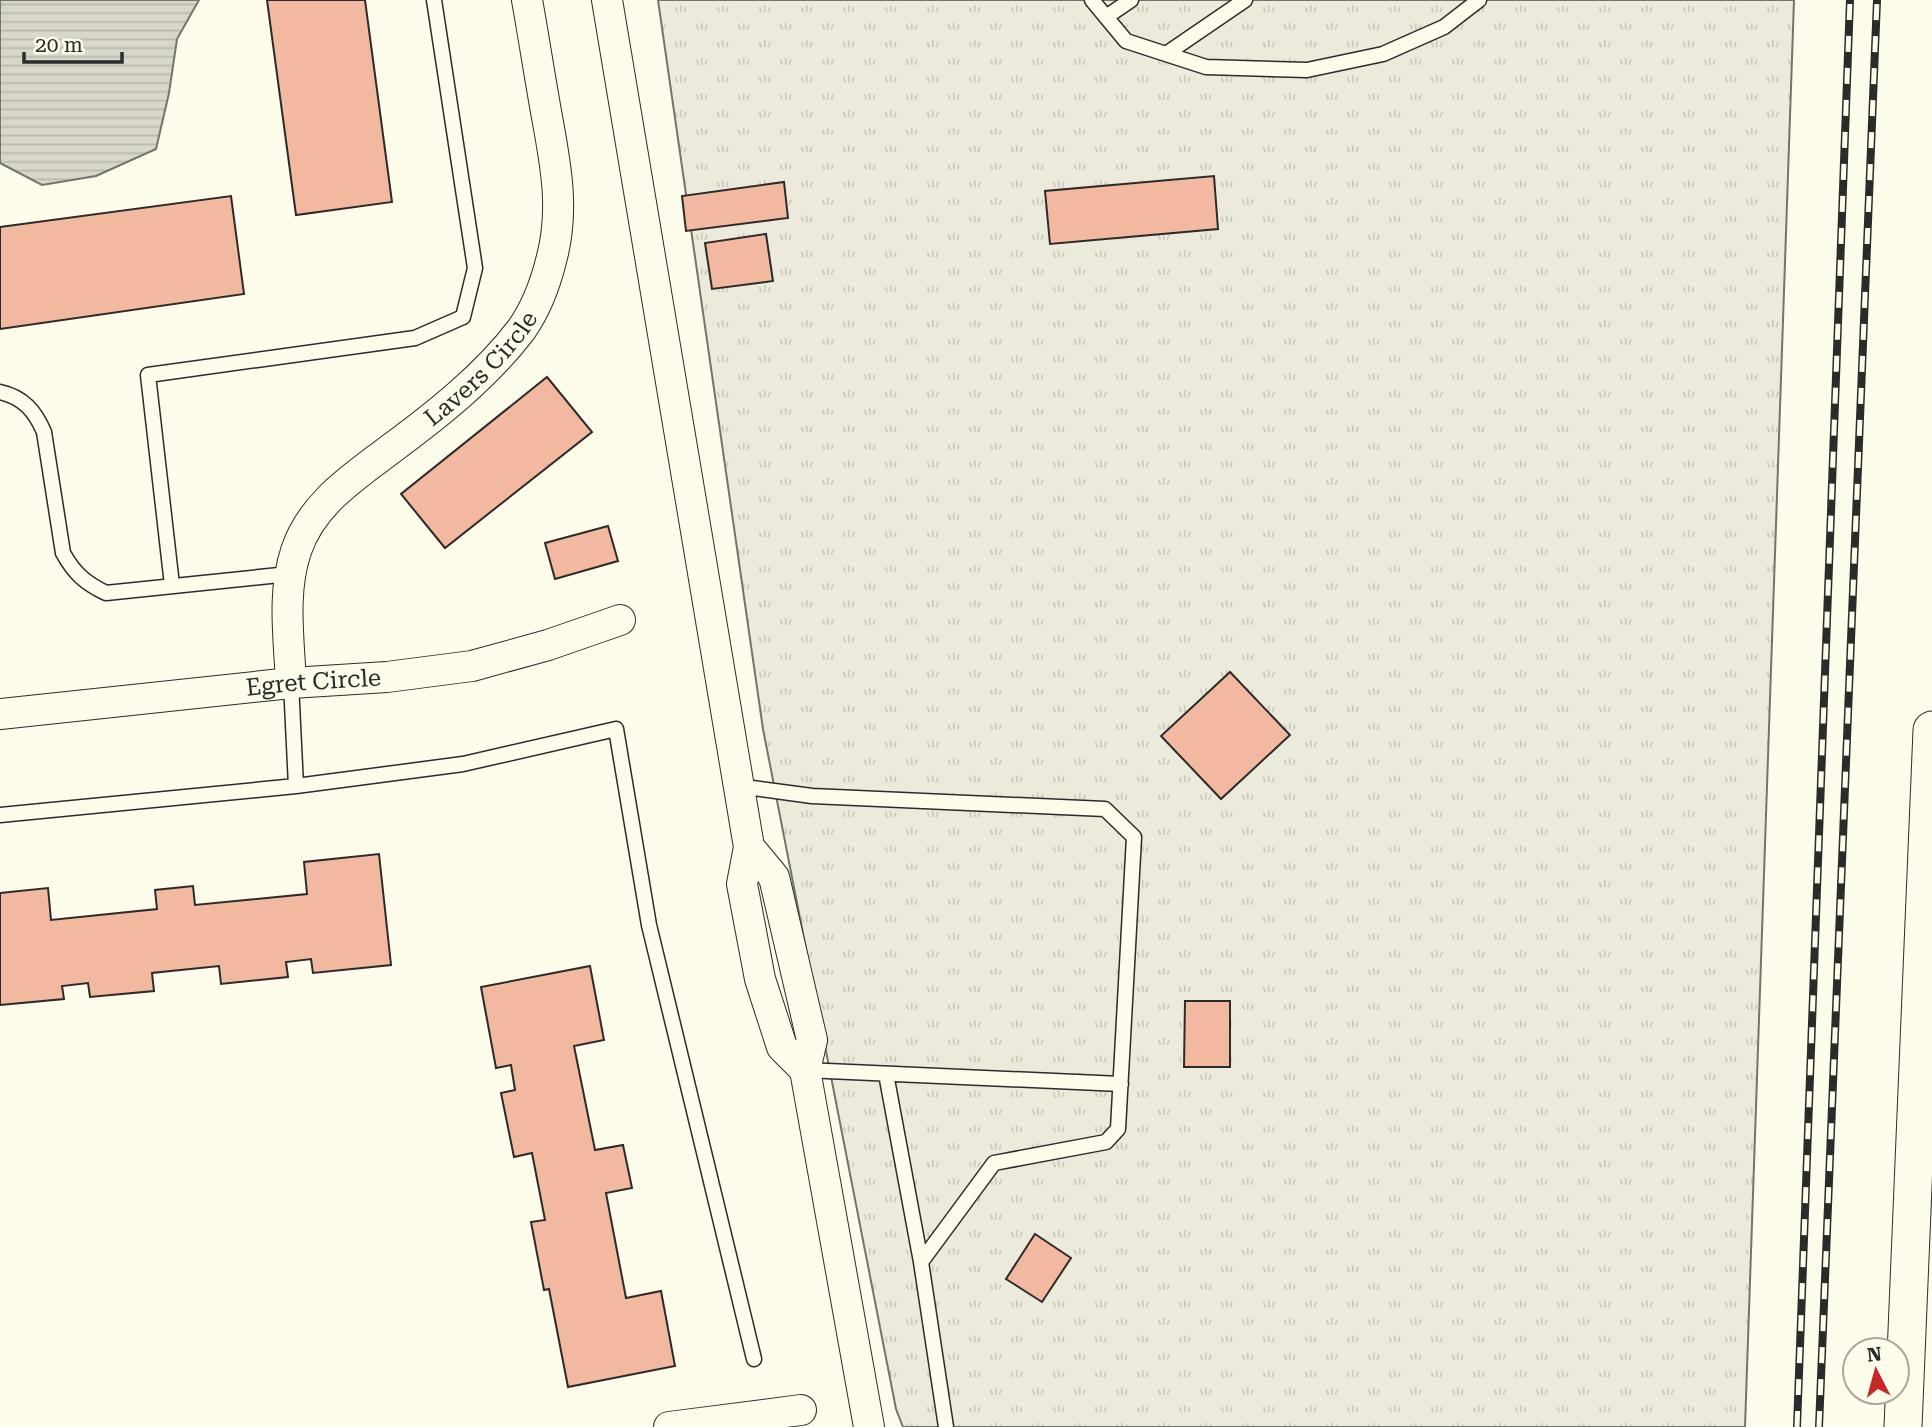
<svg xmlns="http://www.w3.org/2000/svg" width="1932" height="1427" viewBox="0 0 1932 1427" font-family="'Roboto Serif',serif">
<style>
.park{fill:url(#park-tufts);stroke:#74746e;stroke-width:2}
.water{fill:url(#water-rules);stroke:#74746e;stroke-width:2}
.building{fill:#f2b8a0;stroke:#2b2b2b;stroke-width:2}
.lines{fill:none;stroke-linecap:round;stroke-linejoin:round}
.service-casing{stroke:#2b2b2b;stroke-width:17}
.minor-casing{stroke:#2b2b2b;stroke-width:32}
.tertiary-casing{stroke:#2b2b2b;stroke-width:39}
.service{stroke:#fdfbea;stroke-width:14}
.minor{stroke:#fdfbea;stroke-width:30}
.tertiary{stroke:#fdfbea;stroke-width:37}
.rail-casing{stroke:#2b2b2b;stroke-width:8}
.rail{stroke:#fdfbea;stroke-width:5;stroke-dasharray:16;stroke-linecap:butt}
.labels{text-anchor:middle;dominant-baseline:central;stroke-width:5;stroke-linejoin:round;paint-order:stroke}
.street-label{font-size:24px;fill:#2b2b2b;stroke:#fdfbea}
</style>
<defs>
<pattern id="park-tufts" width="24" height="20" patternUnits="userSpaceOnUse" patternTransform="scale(1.75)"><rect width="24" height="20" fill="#ecebdb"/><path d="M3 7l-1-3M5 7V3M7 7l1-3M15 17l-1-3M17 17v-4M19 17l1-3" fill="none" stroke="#cbcabc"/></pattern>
<pattern id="water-rules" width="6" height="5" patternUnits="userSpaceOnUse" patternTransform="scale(1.75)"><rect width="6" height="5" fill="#d8d7c9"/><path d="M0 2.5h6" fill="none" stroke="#bab9ad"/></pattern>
</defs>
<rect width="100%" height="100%" fill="#fdfbea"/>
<!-- park -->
<path class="park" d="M658,0H1794L1745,1427H903L896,1409L763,729Z"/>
<!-- water -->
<path class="water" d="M0,0H199L177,39L169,93L156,149L96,176L42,185L0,163Z"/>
<!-- building -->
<path class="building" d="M267,0H365L392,202L296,215Z
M1214,176L1218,229L1050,244L1045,191Z
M784,182L788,218L686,231L682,196Z
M231,196L244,294L0,329V227Z
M766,234L773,281L712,289L705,243Z
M547,377L592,432L445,548L401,494Z
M608,526L618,561L555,579L545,543Z
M1230,672L1290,735L1221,799L1161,736Z
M379,854L391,965L313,973L311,959L286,962L288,977L221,984L219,966L152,973L154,991L90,997L88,983L62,986L64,999L0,1005V893L48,888L51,920L157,909L155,890L193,886L195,905L307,894L304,862Z
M590,966L604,1040L574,1046L595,1150L623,1145L632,1188L606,1193L626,1298L661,1291L675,1366L568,1387L549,1289L544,1290L531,1222L545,1220L532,1153L514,1157L501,1093L515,1090L511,1065L496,1068L481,987Z
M1185,1001H1230V1067H1184Z
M1035,1234L1071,1258L1042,1302L1006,1279Z"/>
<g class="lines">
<!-- service casing -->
<g class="service-casing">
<path id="service" d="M1092,0L1126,41L1206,67L1307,70L1383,54L1444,27L1479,0
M1106,17L1131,0
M1166,54L1245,0
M0,392C23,397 35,411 44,432L63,553C74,573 85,583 106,593L289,574
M172,585L148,375L415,338L463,317L475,268L434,0
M291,683L296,786
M738,786L812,796L1105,809L1134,837L1118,1129L1106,1142L994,1163L921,1262
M0,815L296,786L463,764L616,729L649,925L754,1359
M805,1070L1121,1084
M886,1074L921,1262L946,1427"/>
</g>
<!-- minor casing -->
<g class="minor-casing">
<g id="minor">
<path d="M607,0L749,847L742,884L760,979L782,1047L805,1070"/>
<path id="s1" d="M291,683C289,639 282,593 296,551C312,503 354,477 392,448C438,414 486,376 521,330C536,309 546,282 552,257C566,203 553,153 544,100C538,66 533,33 527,0"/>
<path id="s2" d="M0,714L291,683L387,677L472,666L548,645L620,620"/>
<path d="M749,847L774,877L812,1040L805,1070L869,1427"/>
<path d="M669,1427L801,1410"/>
</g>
</g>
<!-- tertiary casing -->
<g class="tertiary-casing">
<path id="tertiary" d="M1903,1427L1932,730"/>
</g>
<!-- service -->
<use href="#service" class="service"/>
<!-- minor -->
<use href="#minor" class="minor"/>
<!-- tertiary -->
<use href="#tertiary" class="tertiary"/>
<!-- rail casing -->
<g class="rail-casing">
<path id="rail" d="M1797,1427L1850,0
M1819,1427L1877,0"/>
</g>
<!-- rail -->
<use href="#rail" class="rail"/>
</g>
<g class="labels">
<!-- street labels -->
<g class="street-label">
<text stroke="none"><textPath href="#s1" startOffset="396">Lavers Circle</textPath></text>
<text stroke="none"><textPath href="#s2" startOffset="315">Egret Circle</textPath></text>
</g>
</g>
<!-- north arrow -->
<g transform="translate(1876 1371) rotate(354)"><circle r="33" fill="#fdfbea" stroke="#a9a89e" stroke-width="2"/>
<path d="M0-5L12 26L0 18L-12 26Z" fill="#c62828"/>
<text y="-10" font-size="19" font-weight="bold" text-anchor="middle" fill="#2b2b2b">N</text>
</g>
<!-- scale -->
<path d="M24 52v10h98v-10" fill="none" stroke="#2b2b2b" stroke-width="3.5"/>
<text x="35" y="52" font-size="21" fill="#2b2b2b" stroke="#fdfbea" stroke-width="5" paint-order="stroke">20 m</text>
</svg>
